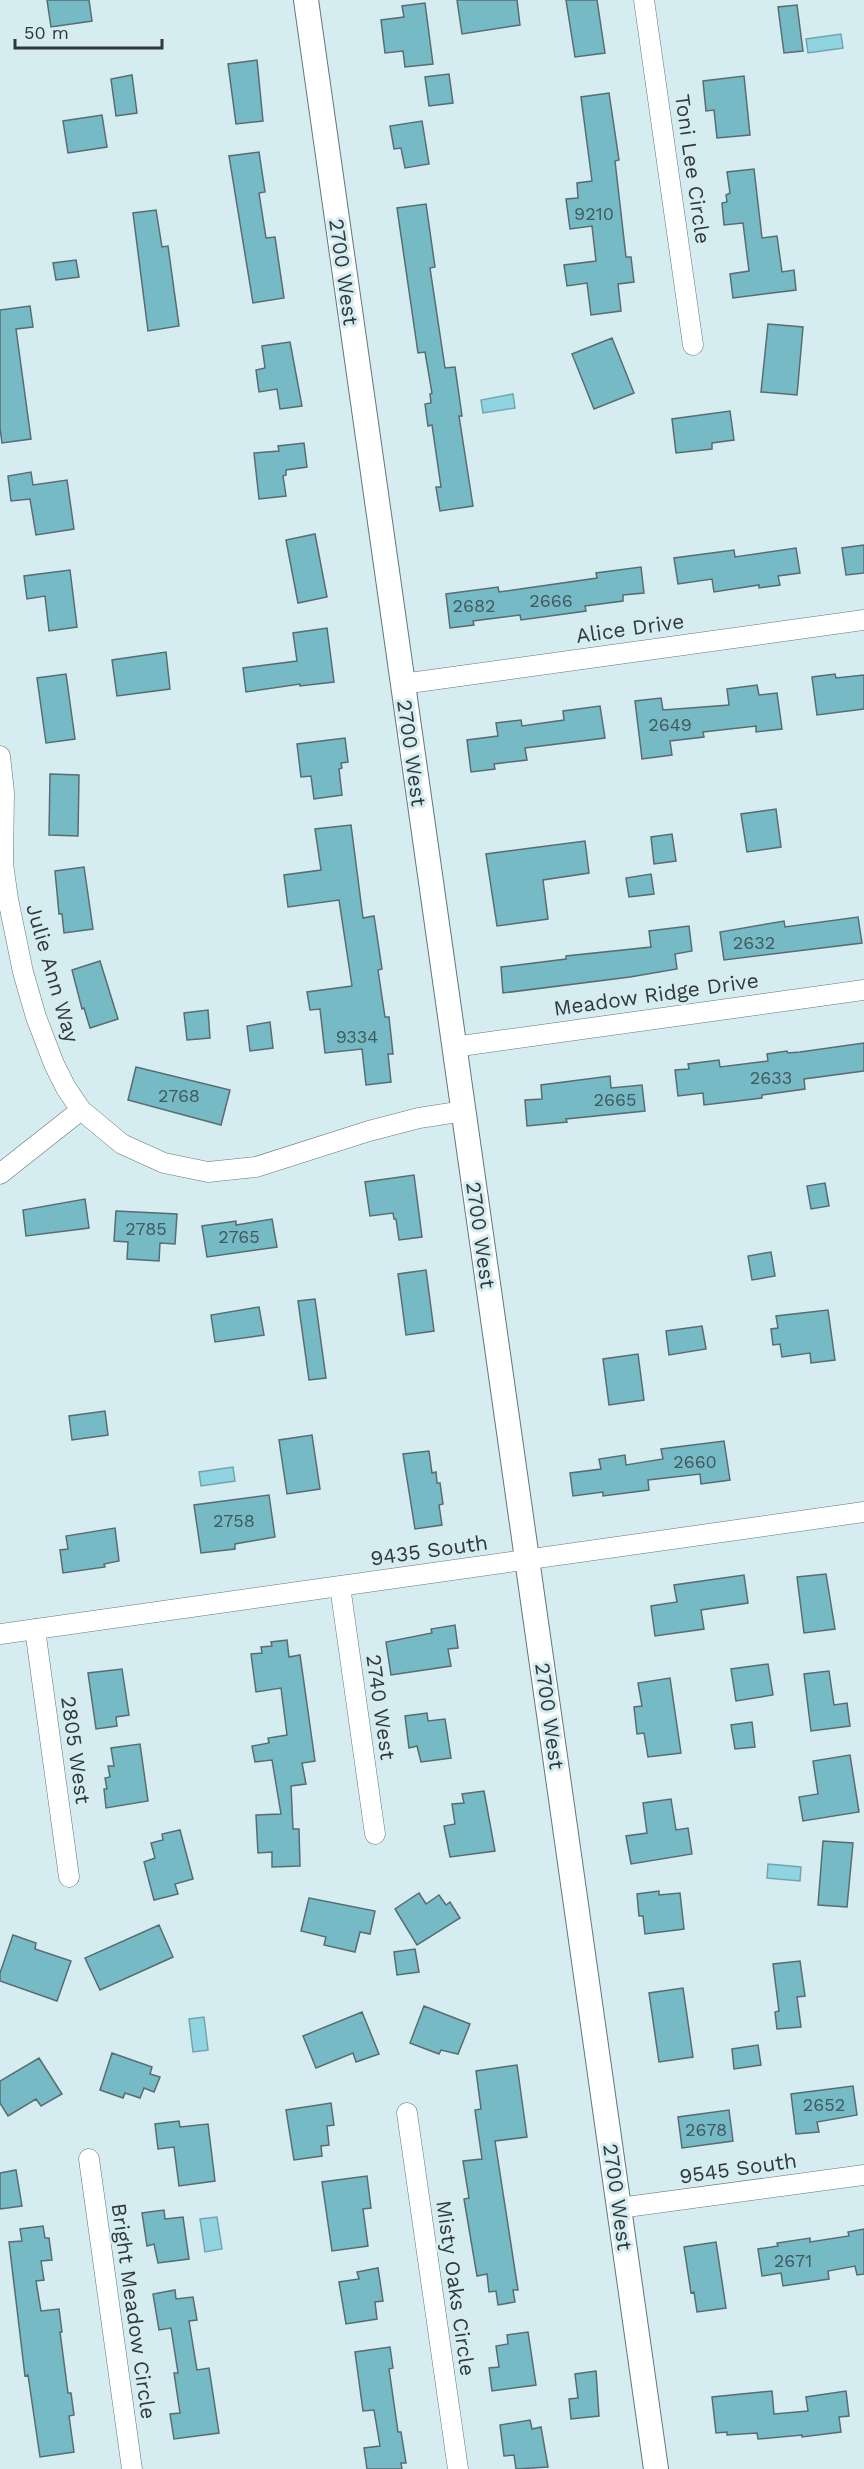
<svg xmlns="http://www.w3.org/2000/svg" width="864" height="2469" viewBox="0 0 864 2469" font-family="'Work Sans',sans-serif">
<style>
.water{fill:#8fd4e0;stroke:#72a6ae;stroke-width:1.5}
.building{fill:#76bac6;stroke:#596d71;stroke-width:1.5}
.lines{fill:none;stroke-linecap:round;stroke-linejoin:round}
.minor-casing{stroke:#62777b;stroke-width:21}
.major-casing{stroke:#62777b;stroke-width:26}
.minor{stroke:#fff;stroke-width:20}
.major{stroke:#fff;stroke-width:24}
.labels{text-anchor:middle;dominant-baseline:central;stroke-width:6;stroke-linejoin:round;paint-order:stroke}
.number-label{font-size:18px;fill:#42595d}
.street-label{font-size:21px;fill:#30393a;stroke:#d5ecf1}
</style>
<rect width="100%" height="100%" fill="#d5ecf1"/>
<!-- water -->
<path class="water" d="M841,34L843,48L808,53L806,39Z
M513,394L515,408L483,413L481,400Z
M233,1467L235,1481L201,1486L199,1472Z
M768,1864L801,1867L800,1881L767,1878Z
M204,2017L208,2050L193,2052L189,2019Z
M217,2217L222,2249L205,2252L200,2219Z"/>
<!-- building -->
<path class="building" d="M47,0H89L92,21L51,27Z
M457,0H517L520,25L462,34Z
M566,0H597L605,53L575,57Z
M425,3L433,64L405,67L403,51L385,53L381,20L404,17L402,6Z
M797,5L803,51L784,53L778,7Z
M257,60L263,121L236,124L228,64Z
M449,74L453,103L429,106L425,77Z
M132,75L137,113L116,116L111,79Z
M744,76L750,135L717,138L714,110L706,111L703,81Z
M609,93L619,160L615,161L626,257H631L634,282L618,284L621,311L591,315L587,283L567,286L564,265L596,261L592,226L570,229L566,199L578,198L577,183L592,181L581,97Z
M102,115L107,147L68,153L63,121Z
M422,121L429,164L405,168L401,148L394,149L390,126Z
M259,152L265,192L259,193L266,238L275,237L284,298L253,303L229,156Z
M754,169L762,238L777,236L782,272L794,270L796,290L733,298L730,274L749,271L743,223L724,225L722,203L727,202L726,195L730,193L727,172Z
M426,204L435,267L430,268L445,368L455,367L462,416H459L473,506L440,511L436,487H441L432,425L428,426L425,404L431,403L430,394L432,393L425,352L418,353L397,208Z
M156,210L162,247L168,246L179,326L148,331L133,213Z
M76,260L79,277L56,280L53,263Z
M30,306L33,327L16,329L31,439L2,443L0,428V310Z
M768,324L803,327L797,395L761,392Z
M612,338L634,393L594,409L572,354Z
M290,342L302,406L280,409L277,389L259,392L256,370L265,368L262,346Z
M730,411L734,440L712,443V449L676,453L672,419Z
M304,443L307,467L286,470V475L283,476L286,496L259,499L254,453L279,451L278,446Z
M31,472L33,485L67,480L74,529L36,535L30,499L11,501L8,476Z
M315,534L327,597L298,603L286,540Z
M864,545V573L846,575L842,548Z
M796,548L800,573L778,576L780,585L759,588V585L714,592L712,579L678,584L674,558L734,550L735,557Z
M641,567L644,593L623,595V601L585,606L586,611L521,620L520,615L473,621L474,625L450,628L446,594L498,587L499,592L597,578L596,573Z
M70,570L77,627L49,631L45,596L27,599L24,576Z
M327,628L334,682L300,686V684L246,692L243,668L297,661L293,633Z
M166,652L170,689L117,696L112,660Z
M66,674L75,739L46,743L37,678Z
M835,674L836,678L864,675V709L817,715L812,677Z
M757,685L759,695L777,693L782,729L756,732V726L703,732L704,737L670,741L672,755L642,759L635,701L661,698L663,710L729,705L727,689Z
M600,706L605,738L525,748L527,760L494,764L495,769L471,772L467,740L498,736L496,723L521,720L522,726L564,720L563,711Z
M345,738L348,762L341,763L342,768L339,769L342,795L314,799L311,776L301,777L297,744Z
M50,774L79,775L78,836L49,835Z
M776,809L781,847L747,852L741,814Z
M351,825L363,918L374,916L382,969L378,970L385,1017H389L393,1054H388L391,1082L366,1085L362,1049L325,1053L320,1009L310,1010L307,992L352,986L339,900L288,907L284,875L321,870L315,829Z
M672,834L676,861L654,864L651,837Z
M585,841L589,873L543,880L548,919L497,926L486,854Z
M84,867L93,929L64,933L62,914H59L55,871Z
M651,874L654,894L629,897L626,878Z
M858,917L862,943L724,960L720,932L784,921L785,927Z
M689,926L692,951L675,954L677,969L630,977L503,993L501,967L566,959V956L651,947L649,931Z
M100,961L118,1019L90,1028L84,1008L82,1009L72,970Z
M208,1010L210,1038L187,1040L184,1013Z
M270,1022L273,1048L250,1051L247,1026Z
M864,1043V1071L804,1079L805,1089L762,1095V1098L704,1105L703,1093L678,1096L675,1070L689,1069L688,1064L719,1060L720,1067L768,1061L767,1054L787,1051L788,1053L800,1052Z
M136,1067L230,1090L221,1125L128,1100Z
M610,1076L611,1088L642,1085L645,1111L566,1119L567,1122L527,1126L525,1100L542,1099L541,1085Z
M414,1175L422,1237L399,1240L396,1219H394L393,1213L370,1216L365,1182Z
M825,1183L829,1206L811,1209L807,1186Z
M85,1199L89,1228L26,1236L23,1210Z
M116,1211L177,1214L175,1244L160,1243L159,1261L127,1259L128,1242L114,1241Z
M272,1219L277,1247L207,1257L202,1226L236,1221V1225Z
M771,1252L775,1276L752,1280L748,1256Z
M426,1270L434,1331L406,1335L398,1274Z
M315,1299L326,1378L309,1380L298,1301Z
M259,1307L264,1335L215,1342L211,1315Z
M828,1310L835,1360L811,1363L810,1353L782,1357L780,1344L773,1345L771,1329L778,1328L776,1316Z
M702,1326L706,1349L669,1355L666,1331Z
M638,1354L644,1400L609,1405L603,1359Z
M105,1411L108,1435L72,1440L69,1416Z
M312,1435L320,1489L287,1494L279,1440Z
M724,1441L730,1480L701,1484L700,1474L648,1480L649,1490L603,1496V1492L573,1496L570,1473L601,1469L599,1459L625,1455L626,1465L663,1459L661,1449Z
M429,1451L432,1473L436,1472L437,1483H440L443,1504L439,1505L442,1525L415,1529L403,1454Z
M269,1495L275,1537L235,1544V1549L201,1553L194,1505Z
M115,1528L119,1561L104,1564L105,1567L63,1573L60,1550L68,1549L66,1536Z
M826,1574L835,1629L804,1633L797,1577Z
M744,1575L748,1603L701,1610L704,1629L655,1636L651,1606L677,1602L674,1585Z
M455,1625L458,1648L448,1649L451,1666L391,1675L386,1642L432,1633L431,1629Z
M287,1640L289,1657L300,1655L315,1761L302,1763L306,1784L291,1786L293,1829H299L300,1866L272,1867V1852L258,1853L256,1815L281,1814L272,1760L255,1762L252,1746L269,1743L268,1738L287,1735L281,1688L256,1692L251,1654L262,1653L261,1647L272,1646L271,1642Z
M768,1664L773,1695L736,1701L731,1669Z
M122,1669L129,1715L116,1717L117,1726L96,1729L88,1673Z
M829,1671L834,1705L847,1703L850,1726L811,1731L804,1674Z
M670,1678L681,1753L648,1757L644,1733L637,1734L634,1707L642,1706L638,1683Z
M427,1713L428,1721L445,1719L451,1758L421,1762L417,1746L409,1748L405,1716Z
M752,1722L755,1747L735,1749L731,1725Z
M140,1744L148,1801L106,1808L104,1789H107L105,1778L110,1777L108,1766H114L111,1748Z
M850,1755L859,1812L803,1821L799,1797L818,1794L813,1761Z
M484,1791L495,1851L450,1857L444,1826L455,1824L452,1804L464,1803L462,1794Z
M671,1799L676,1830L688,1828L692,1854L631,1864L626,1836L647,1833L643,1803Z
M180,1830L193,1879L175,1884L178,1894L154,1900L144,1862L155,1858L151,1843L163,1840L162,1834Z
M823,1841L853,1843L847,1907L818,1905Z
M659,1891V1895L680,1893L684,1929L645,1934L643,1916H639L637,1894Z
M419,1893L426,1904L439,1895L446,1905L450,1902L460,1918L417,1945L395,1909Z
M309,1898L375,1911L370,1934L360,1932L355,1952L324,1945L326,1937L301,1931Z
M159,1925L173,1957L100,1990L85,1958Z
M13,1935L36,1943L35,1949L71,1961L57,2001L0,1981V1973Z
M415,1949L419,1972L397,1975L394,1952Z
M800,1961L805,1996L797,1997L801,2027L777,2029L775,2012L779,2011L773,1964Z
M683,1988L693,2057L659,2062L649,1993Z
M424,2006L470,2024L458,2054L441,2050L439,2054L410,2043Z
M362,2012L379,2054L356,2062L353,2053L316,2068L303,2036Z
M758,2045L761,2065L734,2069L732,2049Z
M112,2053L152,2067L150,2074L160,2077L154,2092L144,2088L140,2098L125,2093L123,2098L100,2090Z
M39,2058L62,2094L41,2106L36,2099L8,2116L0,2103V2081Z
M517,2065L527,2137L495,2141L518,2290H513L515,2302L498,2305L496,2291L489,2292L487,2274L477,2276L464,2199L469,2198L463,2161L482,2159L475,2110L481,2109L476,2071Z
M853,2086L857,2115L817,2122L819,2132L796,2134L791,2094Z
M331,2103L334,2125L327,2126L329,2145L321,2146L322,2156L294,2160L286,2110Z
M729,2110L733,2141L682,2148L678,2117Z
M179,2121L180,2127L208,2124L215,2181L179,2186L174,2147L158,2149L155,2124Z
M16,2170L22,2206L0,2209V2173Z
M367,2176L371,2208L363,2209L368,2246L332,2251L322,2182Z
M164,2210L165,2219L183,2217L189,2259L158,2263L154,2244L147,2246L142,2213Z
M43,2226L45,2238H49L52,2260L41,2261L44,2280L36,2281L41,2311L59,2309L62,2332H60L68,2393H71L74,2415L69,2416L74,2452L40,2457L28,2375L25,2376L9,2242L22,2241L20,2229Z
M864,2229V2274L857,2275L855,2266L828,2271L829,2279L783,2286L781,2273L762,2276L758,2249L778,2246L777,2243L810,2238V2242L849,2236L848,2232Z
M716,2242L726,2308L697,2312L694,2292L691,2293L684,2247Z
M378,2268L383,2301L375,2302L377,2319L346,2324L339,2282L359,2279L357,2272Z
M175,2290L176,2299L193,2297L197,2320L189,2321L197,2370L209,2368L219,2433L174,2439L170,2414L180,2413L174,2373H178L171,2328L159,2330L153,2294Z
M528,2332L536,2385L492,2391L489,2368L499,2367L496,2346L508,2344L507,2335Z
M390,2347L393,2368L389,2369L398,2432H401L406,2463H401L402,2469H367L364,2448L380,2446L374,2410L363,2411L355,2352Z
M596,2371L599,2416L571,2419L569,2399L578,2398L575,2374Z
M772,2391L774,2414L808,2411L806,2397L846,2391L849,2416L839,2417L841,2432L802,2437V2435L758,2439L757,2433L727,2435V2432L716,2433L712,2397Z
M530,2420L532,2429L541,2427L548,2467L516,2469L514,2455L504,2456L500,2425Z"/>
<g class="lines">
<!-- minor casing -->
<g class="minor-casing">
<path id="minor" d="M644,0L693,345
M402,684L864,620
M0,756L4,792L3,864L8,899L23,972L36,1017L54,1064L66,1088L81,1110L122,1144L164,1163L208,1172L256,1167L369,1131L419,1118L464,1111
M454,1047L864,990
M0,1174L81,1110
M340,1586L375,1834
M35,1629L69,1877
M0,1634L864,1512
M407,2113L458,2469
M89,2159L132,2469
M619,2208L864,2175"/>
</g>
<!-- major casing -->
<g class="major-casing">
<path id="major" d="M306,0L656,2469"/>
</g>
<!-- minor -->
<use href="#minor" class="minor"/>
<!-- major -->
<use href="#major" class="major"/>
</g>
<g class="labels">
<!-- number labels -->
<g class="number-label">
<text x="594" y="213">9210</text>
<text x="551" y="600">2666</text>
<text x="474" y="605">2682</text>
<text x="670" y="724">2649</text>
<text x="754" y="942">2632</text>
<text x="357" y="1036">9334</text>
<text x="771" y="1077">2633</text>
<text x="179" y="1095">2768</text>
<text x="615" y="1099">2665</text>
<text x="146" y="1228">2785</text>
<text x="239" y="1236">2765</text>
<text x="695" y="1461">2660</text>
<text x="234" y="1520">2758</text>
<text x="824" y="2104">2652</text>
<text x="706" y="2129">2678</text>
<text x="793" y="2260">2671</text>
</g>
<!-- street labels -->
<g class="street-label">
<text transform="translate(693 169) rotate(82)">Toni Lee Circle</text>
<text transform="translate(344 272) rotate(82)">2700 West</text>
<text transform="translate(630 628) rotate(-8)">Alice Drive</text>
<text transform="translate(412 753) rotate(82)">2700 West</text>
<text transform="translate(53 973) rotate(74)">Julie Ann Way</text>
<text transform="translate(656 994) rotate(-8)">Meadow Ridge Drive</text>
<text transform="translate(481 1235) rotate(82)">2700 West</text>
<text transform="translate(429 1550) rotate(-8)">9435 South</text>
<text transform="translate(381 1707) rotate(82)">2740 West</text>
<text transform="translate(550 1716) rotate(82)">2700 West</text>
<text transform="translate(76 1750) rotate(82)">2805 West</text>
<text transform="translate(738 2168) rotate(-8)">9545 South</text>
<text transform="translate(618 2197) rotate(82)">2700 West</text>
<text transform="translate(456 2288) rotate(82)">Misty Oaks Circle</text>
<text transform="translate(134 2311) rotate(82)">Bright Meadow Circle</text>
</g>
</g>
<!-- scale -->
<path d="M15 39v9h147v-9" fill="none" stroke="#30393a" stroke-width="3"/>
<text x="24" y="39" font-size="18" fill="#30393a" stroke="#d5ecf1" stroke-width="4.5" paint-order="stroke">50 m</text>
</svg>
